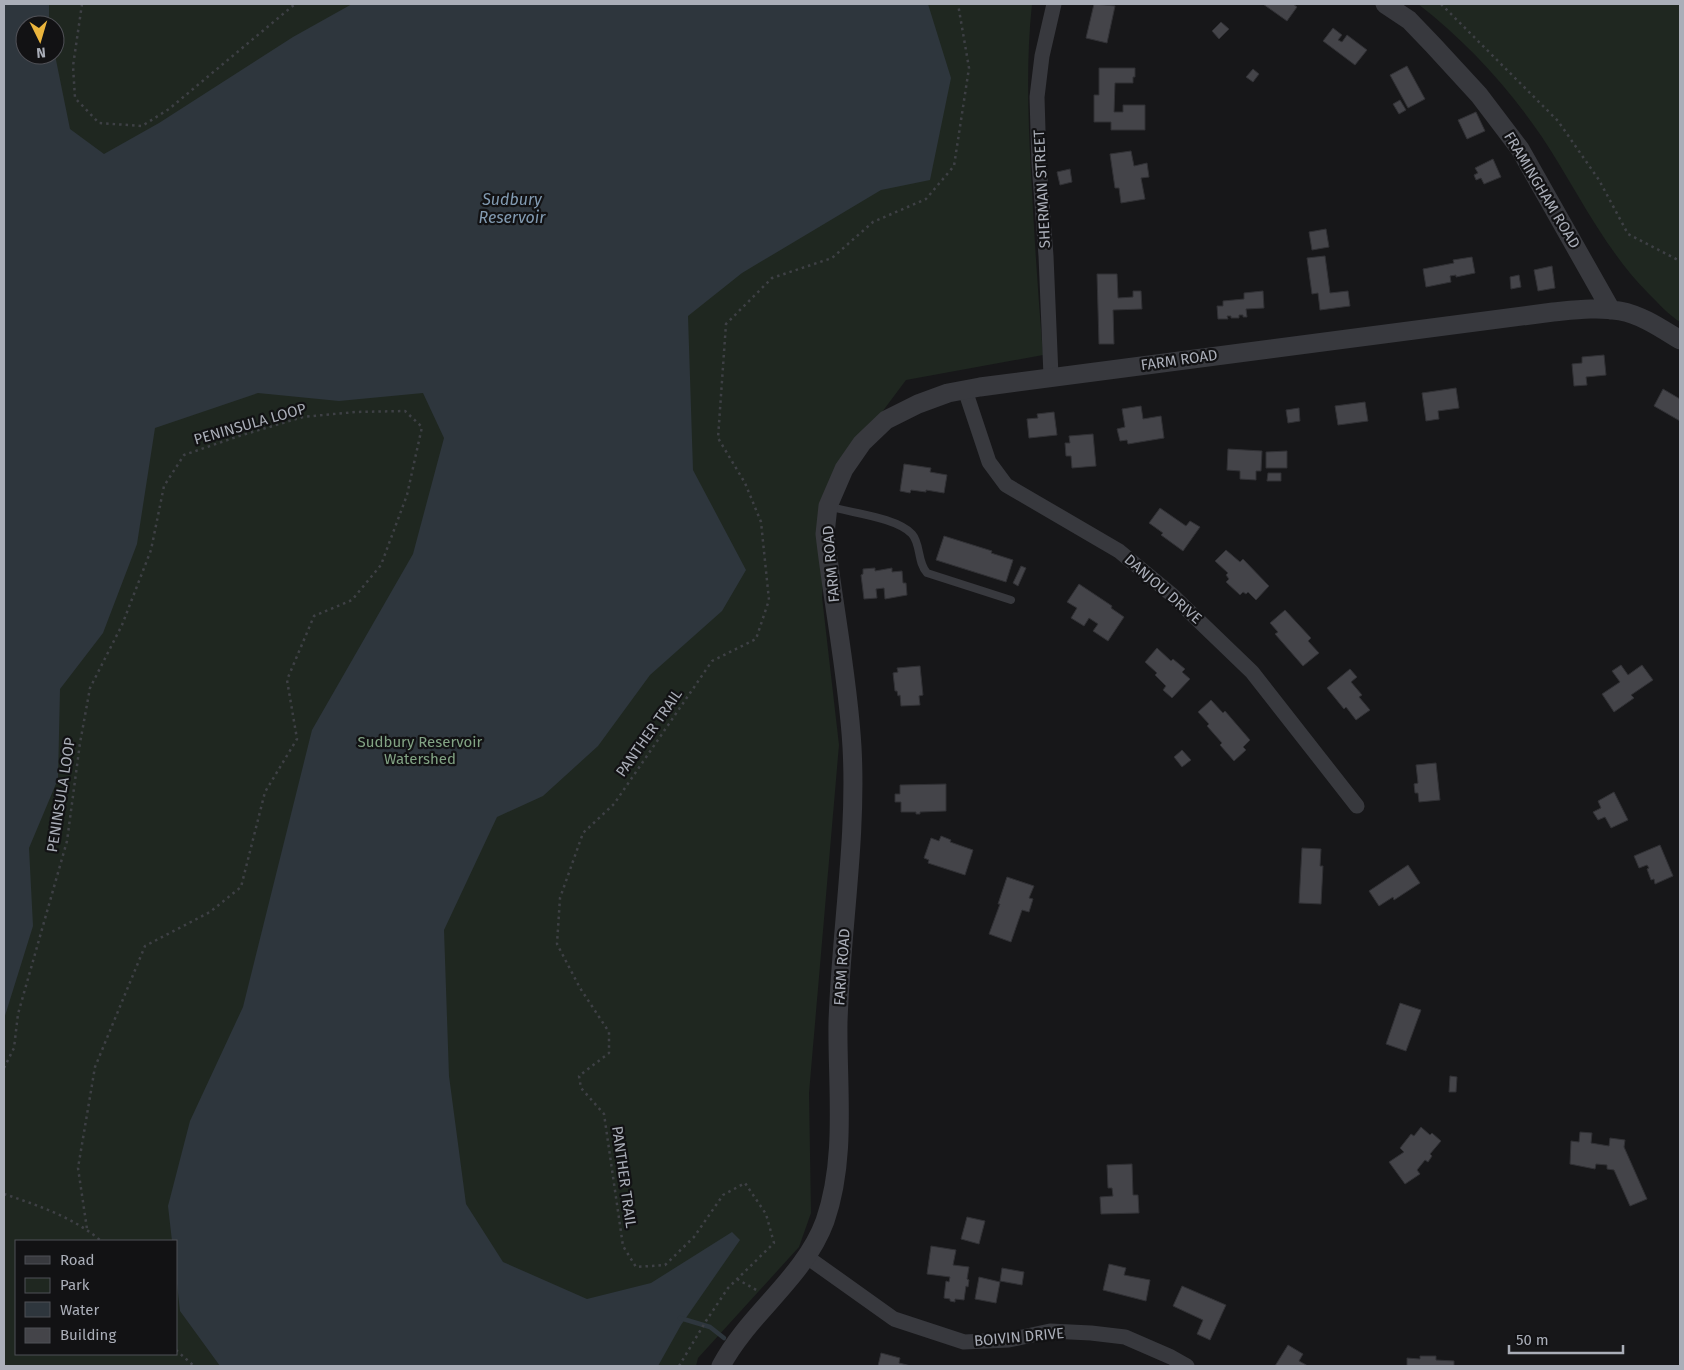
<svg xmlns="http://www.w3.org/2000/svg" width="1684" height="1370" viewBox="0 0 1684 1370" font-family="'Fira Sans',sans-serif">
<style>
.green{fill:#1f2720;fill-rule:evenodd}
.water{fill:#2e363d}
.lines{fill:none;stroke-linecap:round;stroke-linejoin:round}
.stream{stroke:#2e363d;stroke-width:4.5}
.building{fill:#444449;stroke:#313135}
.path{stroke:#3e4045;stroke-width:2.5;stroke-dasharray:2.5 4;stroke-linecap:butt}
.service{stroke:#38393e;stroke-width:8}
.minor{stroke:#38393e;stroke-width:15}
.tertiary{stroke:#38393e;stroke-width:19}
.labels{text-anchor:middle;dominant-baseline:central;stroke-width:4.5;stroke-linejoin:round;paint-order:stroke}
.street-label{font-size:15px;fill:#aaaeb8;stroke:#121214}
.park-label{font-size:15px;fill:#82a384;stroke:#121214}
.water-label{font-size:16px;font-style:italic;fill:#829bb2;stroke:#121214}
</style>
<rect width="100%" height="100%" fill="#171719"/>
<!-- green -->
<path class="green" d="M4,4H1032C1026,60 1028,116 1031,172C1034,233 1038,294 1043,355L906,380L829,483L822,597L839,745L809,1093L811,1213L799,1247L698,1358L696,1366H4ZM25,25H55V55H25ZM16,1241H176V1354H16Z
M1418,4H1680V322C1669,315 1659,304 1649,294C1604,249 1577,190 1542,137C1508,87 1466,41 1418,4Z"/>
<!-- water -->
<path class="water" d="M4,4H49V25H25V55H55L70,129L104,154L159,123L293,37L352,4H928L951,78L930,180L881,190L742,273L688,316L693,470L746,570L722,611L650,675L598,746L543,796L497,817L444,930L449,1076L466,1204L503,1262L587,1299L651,1283L732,1232L740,1240L681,1325L658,1366H220L180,1311L176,1275V1241H172L168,1206L190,1121L243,1007L312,730L413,554L444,438L423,393L339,401L258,393L155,428L137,544L103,633L60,689L58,779L29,848L33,926L4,1019Z"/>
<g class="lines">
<!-- stream -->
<path class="stream" d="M680,1318L710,1327L724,1338"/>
</g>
<!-- building -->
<path class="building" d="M1094,4L1115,6L1107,43L1086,38Z
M1263,4H1293L1297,7L1287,21Z
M1221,22L1229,29L1219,39L1212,31Z
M1333,28L1342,35L1338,40L1342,42L1347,35L1367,50L1355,65L1323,41Z
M1407,66L1425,99L1408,108L1390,75Z
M1099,68H1135V77H1133V83H1115L1114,112H1123V105H1145V130H1111V122H1094V95H1099Z
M1253,69L1259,74L1253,82L1246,77Z
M1400,100L1406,110L1399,114L1393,104Z
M1476,112L1485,131L1467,139L1458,120Z
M1131,151L1134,166L1147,163L1149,177L1141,178L1145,199L1121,203L1119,188H1115L1110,154Z
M1493,159L1501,177L1484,184L1481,178L1476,180L1474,175L1478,173L1475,168Z
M1070,169L1072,182L1060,185L1057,172Z
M1326,229L1329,247L1312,250L1309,232Z
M1325,256L1330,293L1348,291L1350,306L1320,310L1318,293L1312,294L1307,258Z
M1472,257L1475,273L1456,277V275L1450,276L1451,282L1426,287L1423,269L1454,263L1453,260Z
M1552,266L1555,288L1538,291L1534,270Z
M1097,274H1117L1118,298L1133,297V291H1141L1142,309L1113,310L1114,344H1099Z
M1519,275L1521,287L1511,289L1510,277Z
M1263,291L1264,308L1246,309L1247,317H1243V315H1239V318H1231V316H1227L1228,319H1218L1217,306H1223V301L1244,299V293Z
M1604,355L1606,375L1586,377L1587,385L1574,386L1572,364L1582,363V357Z
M1456,388L1459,408L1438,411L1439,419L1426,421L1422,393Z
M1663,389L1680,399V421L1654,406Z
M1365,402L1368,421L1338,425L1335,406Z
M1141,406L1143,419L1161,416L1164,438L1128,444L1127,440L1120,441L1117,429L1125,427L1122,409Z
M1299,408L1300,421L1288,423L1286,410Z
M1054,412L1057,435L1029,438L1027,419L1038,418L1037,414Z
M1093,434L1096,466L1072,468L1071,456H1066L1065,443H1070L1069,436Z
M1228,449L1262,451L1261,471H1256V480L1240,479V471L1227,470Z
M1287,451V468H1266V452Z
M904,464L931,468L930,472L947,475L944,493L926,490V492L911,490L910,493L900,491Z
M1268,473H1281V481H1267Z
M1160,508L1186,526L1190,521L1200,527L1183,551L1161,535L1163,533L1149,523Z
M944,536L992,551L991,553L1013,560L1006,582L936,560Z
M1226,550L1240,562L1243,559L1269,586L1256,600L1248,592L1246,594L1243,592L1240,595L1226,582L1229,579L1226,575L1228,573L1215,561Z
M1021,566L1026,568L1018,586L1013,583Z
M875,568V571L892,568V572L902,571L903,583H906L907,595L885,599L884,588L876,589L877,598L864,599L861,575L863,574V569Z
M1079,584L1112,606L1111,608L1124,617L1108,641L1093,631L1098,624L1089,618L1084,626L1071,618L1077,608L1067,602Z
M1285,610L1311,638L1308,641L1319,653L1303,666L1275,634L1278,632L1270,623Z
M1157,648L1171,661L1173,659L1185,669L1182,672L1190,679L1172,698L1163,690L1166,686L1155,675L1157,673L1145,662Z
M1621,665L1628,675L1642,665L1653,680L1631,695L1634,698L1614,712L1602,694L1620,682L1612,671Z
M920,666L923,695L919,696L920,705L901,706L900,695L898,696L897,691H895L893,673L898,672L897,668Z
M1350,669L1357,677L1351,682L1362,695L1359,697L1370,710L1356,720L1346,707L1344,709L1327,688Z
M1211,700L1223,713L1225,711L1250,740L1243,747L1246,750L1234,761L1220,745L1222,743L1207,726L1209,724L1198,712Z
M1182,750L1191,760L1182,767L1174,757Z
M1436,763L1440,800L1419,802L1418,793H1415L1414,784L1418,783L1416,765Z
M946,784V811L920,812V814H916V812H901V802H895V794H900V785Z
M1614,792L1628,820L1611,828L1605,817L1598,820L1593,812L1601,808L1598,801Z
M941,836L951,840L950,842L973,850L965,875L928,863L929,860L924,858L931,838L939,841Z
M1660,845L1673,876L1655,884L1654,879L1651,880L1647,869L1649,868L1647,865L1639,868L1634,856Z
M1302,848L1321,849L1320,866H1323L1321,904L1299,903Z
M1408,865L1420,883L1394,900L1393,897L1379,906L1369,891Z
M1007,877L1034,886L1029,898L1033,899L1029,912L1022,910L1011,942L989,934L1000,904H998Z
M1400,1003L1421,1010L1406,1051L1386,1044Z
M1450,1076L1457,1077L1456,1092H1449Z
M1421,1127L1430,1135L1432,1133L1441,1141L1430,1154L1432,1156L1428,1162L1425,1160L1417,1170L1420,1174L1405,1184L1389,1162L1404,1152L1400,1148L1411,1134L1414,1136Z
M1580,1132L1592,1133L1591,1143L1609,1146L1610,1138L1625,1140L1624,1147L1647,1199L1630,1206L1614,1170L1607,1169V1165L1596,1164L1595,1169L1570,1164L1571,1141L1579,1142Z
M1132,1164L1133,1195H1138L1139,1213L1101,1214L1100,1197L1113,1196L1112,1188H1108L1107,1165Z
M967,1217L985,1221L979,1244L961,1239Z
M931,1246L956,1250L953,1265L969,1267L967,1279L969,1280L968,1287L966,1286L964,1300L955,1299V1302L950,1301V1299L944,1298L946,1281L949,1282L950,1277L927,1274Z
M1109,1264L1126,1268L1124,1275L1150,1280L1146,1301L1103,1290Z
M1002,1268L1024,1272L1022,1285L1000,1281Z
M979,1277L1000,1282L996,1303L975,1299Z
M1182,1286L1226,1305L1210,1340L1197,1334L1203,1320L1173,1306Z
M1288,1345L1303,1354L1299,1361L1308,1366H1275Z
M881,1353L900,1358L899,1363L911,1366H878Z
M1420,1356H1436V1360L1454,1361V1366H1407V1358L1420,1359Z"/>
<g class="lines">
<!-- path -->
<path class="path" d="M82,4L73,66L75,98L99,123L142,126L169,109L295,4
M1441,4L1558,121L1599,180L1628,234L1680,261
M4,1068L14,1048L18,1014L67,841L80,743L90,688L122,625L151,550L164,486L184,455L239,436L303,417L355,412L405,411L422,427L407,495L381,565L352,600L314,616L287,680L297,739L265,792L241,887L210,912L145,946L95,1067L78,1168L87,1229
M4,1194C37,1205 75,1218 101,1241
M737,1279L758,1291
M176,1350L194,1366
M679,1366L706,1321L728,1288L774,1243L766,1214L745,1183L723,1195L694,1237L665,1265L636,1267L623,1246L604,1114L581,1088L579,1076L609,1053V1032L580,988L557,944L560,898L583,833L614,804L712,661L756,639L769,600L761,522L745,483L718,438L726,324L772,278L832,258L873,222L926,199L954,166L969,68L958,4"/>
<!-- service -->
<path class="service" d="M828,506C850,513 896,517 912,534C921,544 917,562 927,573L1011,600"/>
<!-- minor -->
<path class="minor" d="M1051,376L1046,256L1039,164L1037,97L1042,56L1054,4
M965,390L989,462L1006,485L1119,551L1171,594L1252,672L1357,806
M807,1257L894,1319L964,1342L1009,1340L1050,1331L1091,1333L1125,1337L1171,1357L1187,1366"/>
<!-- tertiary -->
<path class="tertiary" d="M1385,4L1409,20L1433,45L1479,95L1520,149L1611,310
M721,1366C749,1313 804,1278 825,1221C847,1158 837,1087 838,1022C841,930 857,838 852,747C848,676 833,605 825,534L828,506L844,469L862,443L886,420L918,404L948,393L980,387L1553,312C1575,310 1598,307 1620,311C1642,315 1662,329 1680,340"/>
</g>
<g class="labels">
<!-- street labels -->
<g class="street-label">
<text transform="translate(1042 189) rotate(-93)">SHERMAN STREET</text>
<text transform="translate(1542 190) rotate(59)">FRAMINGHAM ROAD</text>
<text transform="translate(1179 360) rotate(-8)">FARM ROAD</text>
<text transform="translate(250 424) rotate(-16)">PENINSULA LOOP</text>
<text transform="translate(831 564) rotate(-95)">FARM ROAD</text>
<text transform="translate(1163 589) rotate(41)">DANJOU DRIVE</text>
<text transform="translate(649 733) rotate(-55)">PANTHER TRAIL</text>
<text transform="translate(61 795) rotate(-81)">PENINSULA LOOP</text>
<text transform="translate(842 967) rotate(-86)">FARM ROAD</text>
<text transform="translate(624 1177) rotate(82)">PANTHER TRAIL</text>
<text transform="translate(1019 1337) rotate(-5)">BOIVIN DRIVE</text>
</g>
<!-- park labels -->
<g class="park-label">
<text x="420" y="742">Sudbury Reservoir<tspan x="420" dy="17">Watershed</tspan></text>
</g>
<!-- water labels -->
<g class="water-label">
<text x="512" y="199">Sudbury<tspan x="512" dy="18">Reservoir</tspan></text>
</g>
</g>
<!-- border -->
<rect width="1684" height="1370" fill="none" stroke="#aaaeb8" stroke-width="10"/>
<!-- legend -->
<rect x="15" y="1240" width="162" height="115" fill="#121214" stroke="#4f5056"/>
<rect x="25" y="1256" width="25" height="8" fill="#38393e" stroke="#4f5056"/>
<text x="60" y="1265" font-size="15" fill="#aaaeb8">Road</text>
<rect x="25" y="1278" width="25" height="15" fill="#1f2720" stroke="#4f5056"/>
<text x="60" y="1290" font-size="15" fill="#aaaeb8">Park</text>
<rect x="25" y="1302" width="25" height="15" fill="#2e363d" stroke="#4f5056"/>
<text x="60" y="1315" font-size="15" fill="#aaaeb8">Water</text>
<rect x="25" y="1328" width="25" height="15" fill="#444449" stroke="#4f5056"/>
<text x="60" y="1340" font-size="15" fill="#aaaeb8">Building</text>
<!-- north arrow -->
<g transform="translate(40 40) rotate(175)"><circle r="24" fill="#121214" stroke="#4f5056"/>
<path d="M0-4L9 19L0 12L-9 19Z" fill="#ebb53d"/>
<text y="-8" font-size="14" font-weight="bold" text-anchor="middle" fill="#aaaeb8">N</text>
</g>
<!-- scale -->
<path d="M1509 1345v8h114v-8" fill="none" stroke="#aaaeb8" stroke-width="2.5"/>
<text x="1516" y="1345" font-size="15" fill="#aaaeb8" stroke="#121214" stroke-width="4" paint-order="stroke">50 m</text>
</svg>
